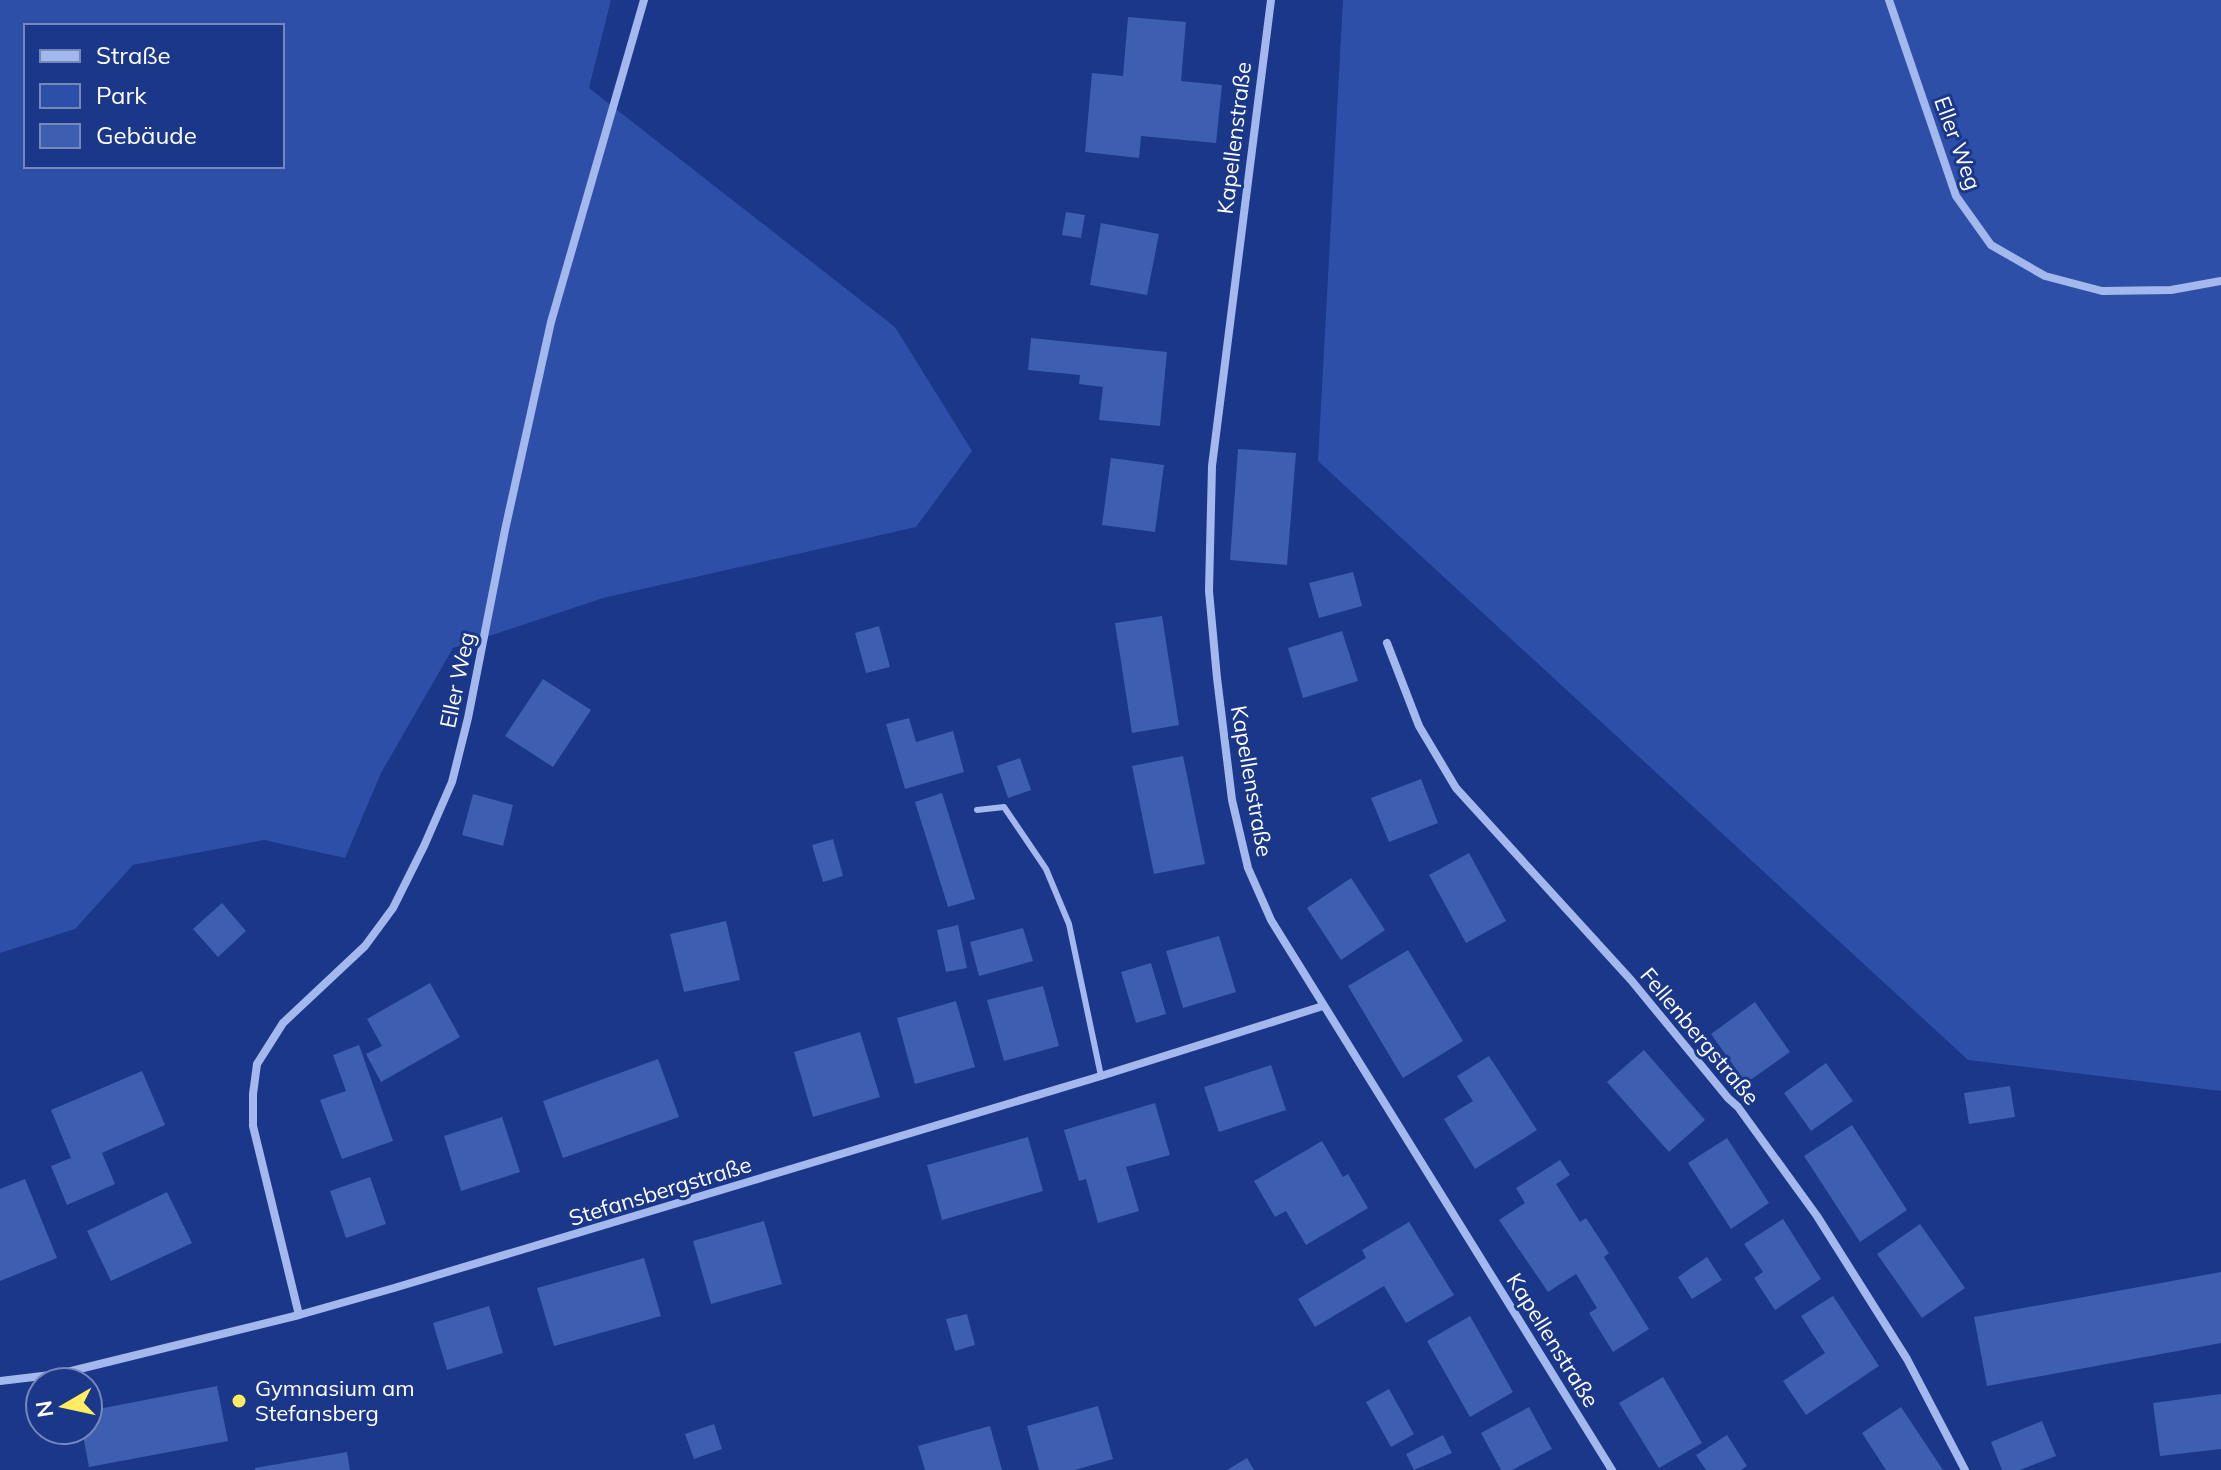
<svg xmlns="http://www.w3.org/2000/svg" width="2221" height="1470" viewBox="0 0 2221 1470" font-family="Mulish,sans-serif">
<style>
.green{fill:#2d4fa8;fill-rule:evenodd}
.building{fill:#3e5eb1}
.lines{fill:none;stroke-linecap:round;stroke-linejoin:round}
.lane{stroke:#a3b8ed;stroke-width:6}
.street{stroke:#a3b8ed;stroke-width:8}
.poi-dot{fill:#ffec60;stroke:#1a378a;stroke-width:3}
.labels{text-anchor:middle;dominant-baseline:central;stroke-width:6;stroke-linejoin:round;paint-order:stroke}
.street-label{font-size:22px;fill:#fff;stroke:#1a378a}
.poi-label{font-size:22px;fill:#fff;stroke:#1a378a;text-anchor:start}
</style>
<rect width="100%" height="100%" fill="#1a378a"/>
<!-- green -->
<path class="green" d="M0,0H611L589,88L895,327L972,451L916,527L603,598L453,648L381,773L345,858L264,840L133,865L75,929L0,953ZM26,26H282V166H26Z
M1343,0H2221V1091L1968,1060L1318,461Z"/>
<!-- building -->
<path class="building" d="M1128,17L1186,22L1181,81L1222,85L1216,143L1141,136L1139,158L1085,152L1092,73L1123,76Z
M1066,212L1085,215L1081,238L1062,235Z
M1101,223L1159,234L1147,295L1090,285Z
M1031,338L1167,352L1160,426L1099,420L1103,387L1079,384L1080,375L1028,370Z
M1238,449L1296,453L1287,565L1230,560Z
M1111,458L1164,465L1155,532L1102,525Z
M1353,572L1362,606L1319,618L1309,583Z
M1162,616L1179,725L1132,733L1115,623Z
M879,626L890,667L866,673L855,633Z
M1342,631L1358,681L1303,698L1288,648Z
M543,679L591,710L553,767L505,736Z
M909,718L916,742L953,731L964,772L905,789L886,724Z
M1183,756L1205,864L1154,874L1132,766Z
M1020,758L1031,790L1008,798L997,766Z
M1421,779L1438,823L1389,842L1371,798Z
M942,793L975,899L948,907L915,802Z
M473,794L513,805L503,846L462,835Z
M833,839L843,876L823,882L812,845Z
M1469,853L1506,921L1466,943L1429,875Z
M1351,878L1385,930L1341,960L1307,908Z
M222,903L246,931L218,957L193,929Z
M726,921L740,980L684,992L670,934Z
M958,925L967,968L946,972L937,930Z
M1023,928L1033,961L979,976L970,942Z
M1219,936L1236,992L1183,1008L1166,951Z
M1408,950L1463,1041L1403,1078L1348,986Z
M1151,963L1166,1014L1136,1023L1121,972Z
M430,983L460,1037L381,1082L366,1054L382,1046L367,1019Z
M1043,986L1059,1046L1004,1061L987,1000Z
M956,1001L975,1067L915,1084L897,1018Z
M1755,1002L1790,1052L1746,1083L1711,1034Z
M860,1032L880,1097L813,1117L794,1052Z
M359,1045L393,1141L342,1159L320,1100L346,1091L333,1055Z
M1644,1050L1705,1120L1669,1152L1607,1082Z
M1489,1056L1537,1130L1475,1169L1444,1119L1473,1101L1457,1076Z
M658,1059L679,1117L563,1158L543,1101Z
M1826,1063L1853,1101L1811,1131L1784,1093Z
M1271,1065L1286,1110L1219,1132L1204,1087Z
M142,1071L165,1125L102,1153L115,1184L67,1205L51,1166L71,1158L51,1110Z
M2010,1086L2015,1117L1969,1124L1964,1093Z
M1155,1103L1170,1155L1126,1167L1139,1211L1098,1223L1086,1179L1079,1181L1064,1130Z
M502,1117L520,1172L461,1191L444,1136Z
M1852,1125L1907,1210L1860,1242L1804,1156Z
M1028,1137L1043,1191L942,1220L927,1165Z
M1727,1138L1769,1203L1731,1229L1688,1163Z
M1322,1141L1343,1177L1348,1174L1368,1208L1306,1245L1286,1211L1275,1217L1254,1181Z
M1560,1160L1570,1175L1556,1184L1580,1222L1586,1218L1609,1253L1604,1257L1649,1329L1613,1352L1589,1313L1597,1308L1576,1274L1548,1292L1499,1220L1525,1203L1516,1188Z
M370,1177L386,1224L346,1238L330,1191Z
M25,1179L57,1258L0,1281V1189Z
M167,1192L192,1243L111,1281L87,1231Z
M1783,1219L1821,1279L1775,1310L1754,1278L1763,1272L1744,1244Z
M764,1221L782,1284L711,1304L693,1241Z
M1409,1222L1454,1295L1406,1323L1384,1286L1315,1327L1298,1299L1366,1258L1362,1250Z
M1920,1224L1965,1288L1922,1318L1877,1254Z
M1707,1257L1722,1280L1692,1299L1678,1277Z
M644,1258L661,1316L554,1346L537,1288Z
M2221,1272V1343L1987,1386L1974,1317Z
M1833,1296L1879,1366L1806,1415L1783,1381L1825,1353L1801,1316Z
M489,1306L503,1353L447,1370L433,1323Z
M967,1314L975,1345L955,1351L946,1319Z
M1470,1316L1513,1392L1470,1417L1427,1341Z
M1663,1377L1702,1443L1659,1468L1619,1403Z
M217,1386L228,1441L89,1467L82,1430H88V1411Z
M1389,1389L1414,1434L1391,1447L1366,1402Z
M2221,1394V1449L2160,1456L2153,1403Z
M1098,1406L1113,1459L1075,1470H1039L1027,1426Z
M1529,1407L1552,1449L1512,1470H1501L1481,1433Z
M1901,1407L1943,1470H1886L1884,1467L1862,1433Z
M2042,1421L2056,1456L2020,1470H2002L1991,1442Z
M714,1424L722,1449L694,1459L685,1434Z
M990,1426L1002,1470H925L918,1446Z
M1443,1435L1452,1453L1414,1470L1406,1454Z
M1727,1435L1747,1466L1741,1470H1706L1696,1455Z
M347,1452L350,1470H255V1468Z
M1247,1458L1254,1470H1227Z"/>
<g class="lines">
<!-- lane -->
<path class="lane" d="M977,810L1004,807L1046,869L1069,924L1101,1076"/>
<!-- street -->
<path class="street" d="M1271,0L1212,466L1209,591L1217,678L1232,800L1248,868L1271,920L1612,1470
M1889,0L1956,196L1991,245L2045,276L2102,291L2171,290L2221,281
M1387,643L1419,726L1456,788L1631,980L1728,1098L1738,1107L1817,1216L1907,1359L1965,1470
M299,1315L253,1126V1094L257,1064L283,1023L365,946L393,908L424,846L452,782L468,718L505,530L551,322L644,0
M0,1381L59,1374L299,1315L394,1288L1101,1076L1323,1006"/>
</g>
<!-- markers -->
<circle class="poi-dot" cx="239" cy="1401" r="8"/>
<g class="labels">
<!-- street labels -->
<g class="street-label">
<text transform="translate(1234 138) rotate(-83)">Kapellenstraße</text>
<text transform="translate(1958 143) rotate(70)">Eller Weg</text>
<text transform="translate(457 680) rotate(-78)">Eller Weg</text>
<text transform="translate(1252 781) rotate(80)">Kapellenstraße</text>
<text transform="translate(1700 1036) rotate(50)">Fellenbergstraße</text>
<text transform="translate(660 1191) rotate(-17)">Stefansbergstraße</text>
<text transform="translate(1553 1340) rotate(58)">Kapellenstraße</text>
</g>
<!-- poi labels -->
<g class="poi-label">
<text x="255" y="1388">Gymnasium am<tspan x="255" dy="25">Stefansberg</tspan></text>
</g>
</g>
<!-- legend -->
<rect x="24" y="24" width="260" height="144" fill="#1a378a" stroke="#7687b9" stroke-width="2"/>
<rect x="40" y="50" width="40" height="12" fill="#a3b8ed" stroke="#7687b9" stroke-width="2"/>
<text x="96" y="64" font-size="24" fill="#ffffff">Straße</text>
<rect x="40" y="84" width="40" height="24" fill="#2d4fa8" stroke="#7687b9" stroke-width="2"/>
<text x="96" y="104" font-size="24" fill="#ffffff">Park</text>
<rect x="40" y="124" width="40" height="24" fill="#3e5eb1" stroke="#7687b9" stroke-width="2"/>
<text x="96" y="144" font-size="24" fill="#ffffff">Gebäude</text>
<!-- north arrow -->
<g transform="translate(64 1406) rotate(261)"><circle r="38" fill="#1a378a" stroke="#7687b9" stroke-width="2"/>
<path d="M0-6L14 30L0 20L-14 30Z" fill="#ffec60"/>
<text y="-12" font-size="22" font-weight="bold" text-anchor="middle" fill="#ffffff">N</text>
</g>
</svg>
